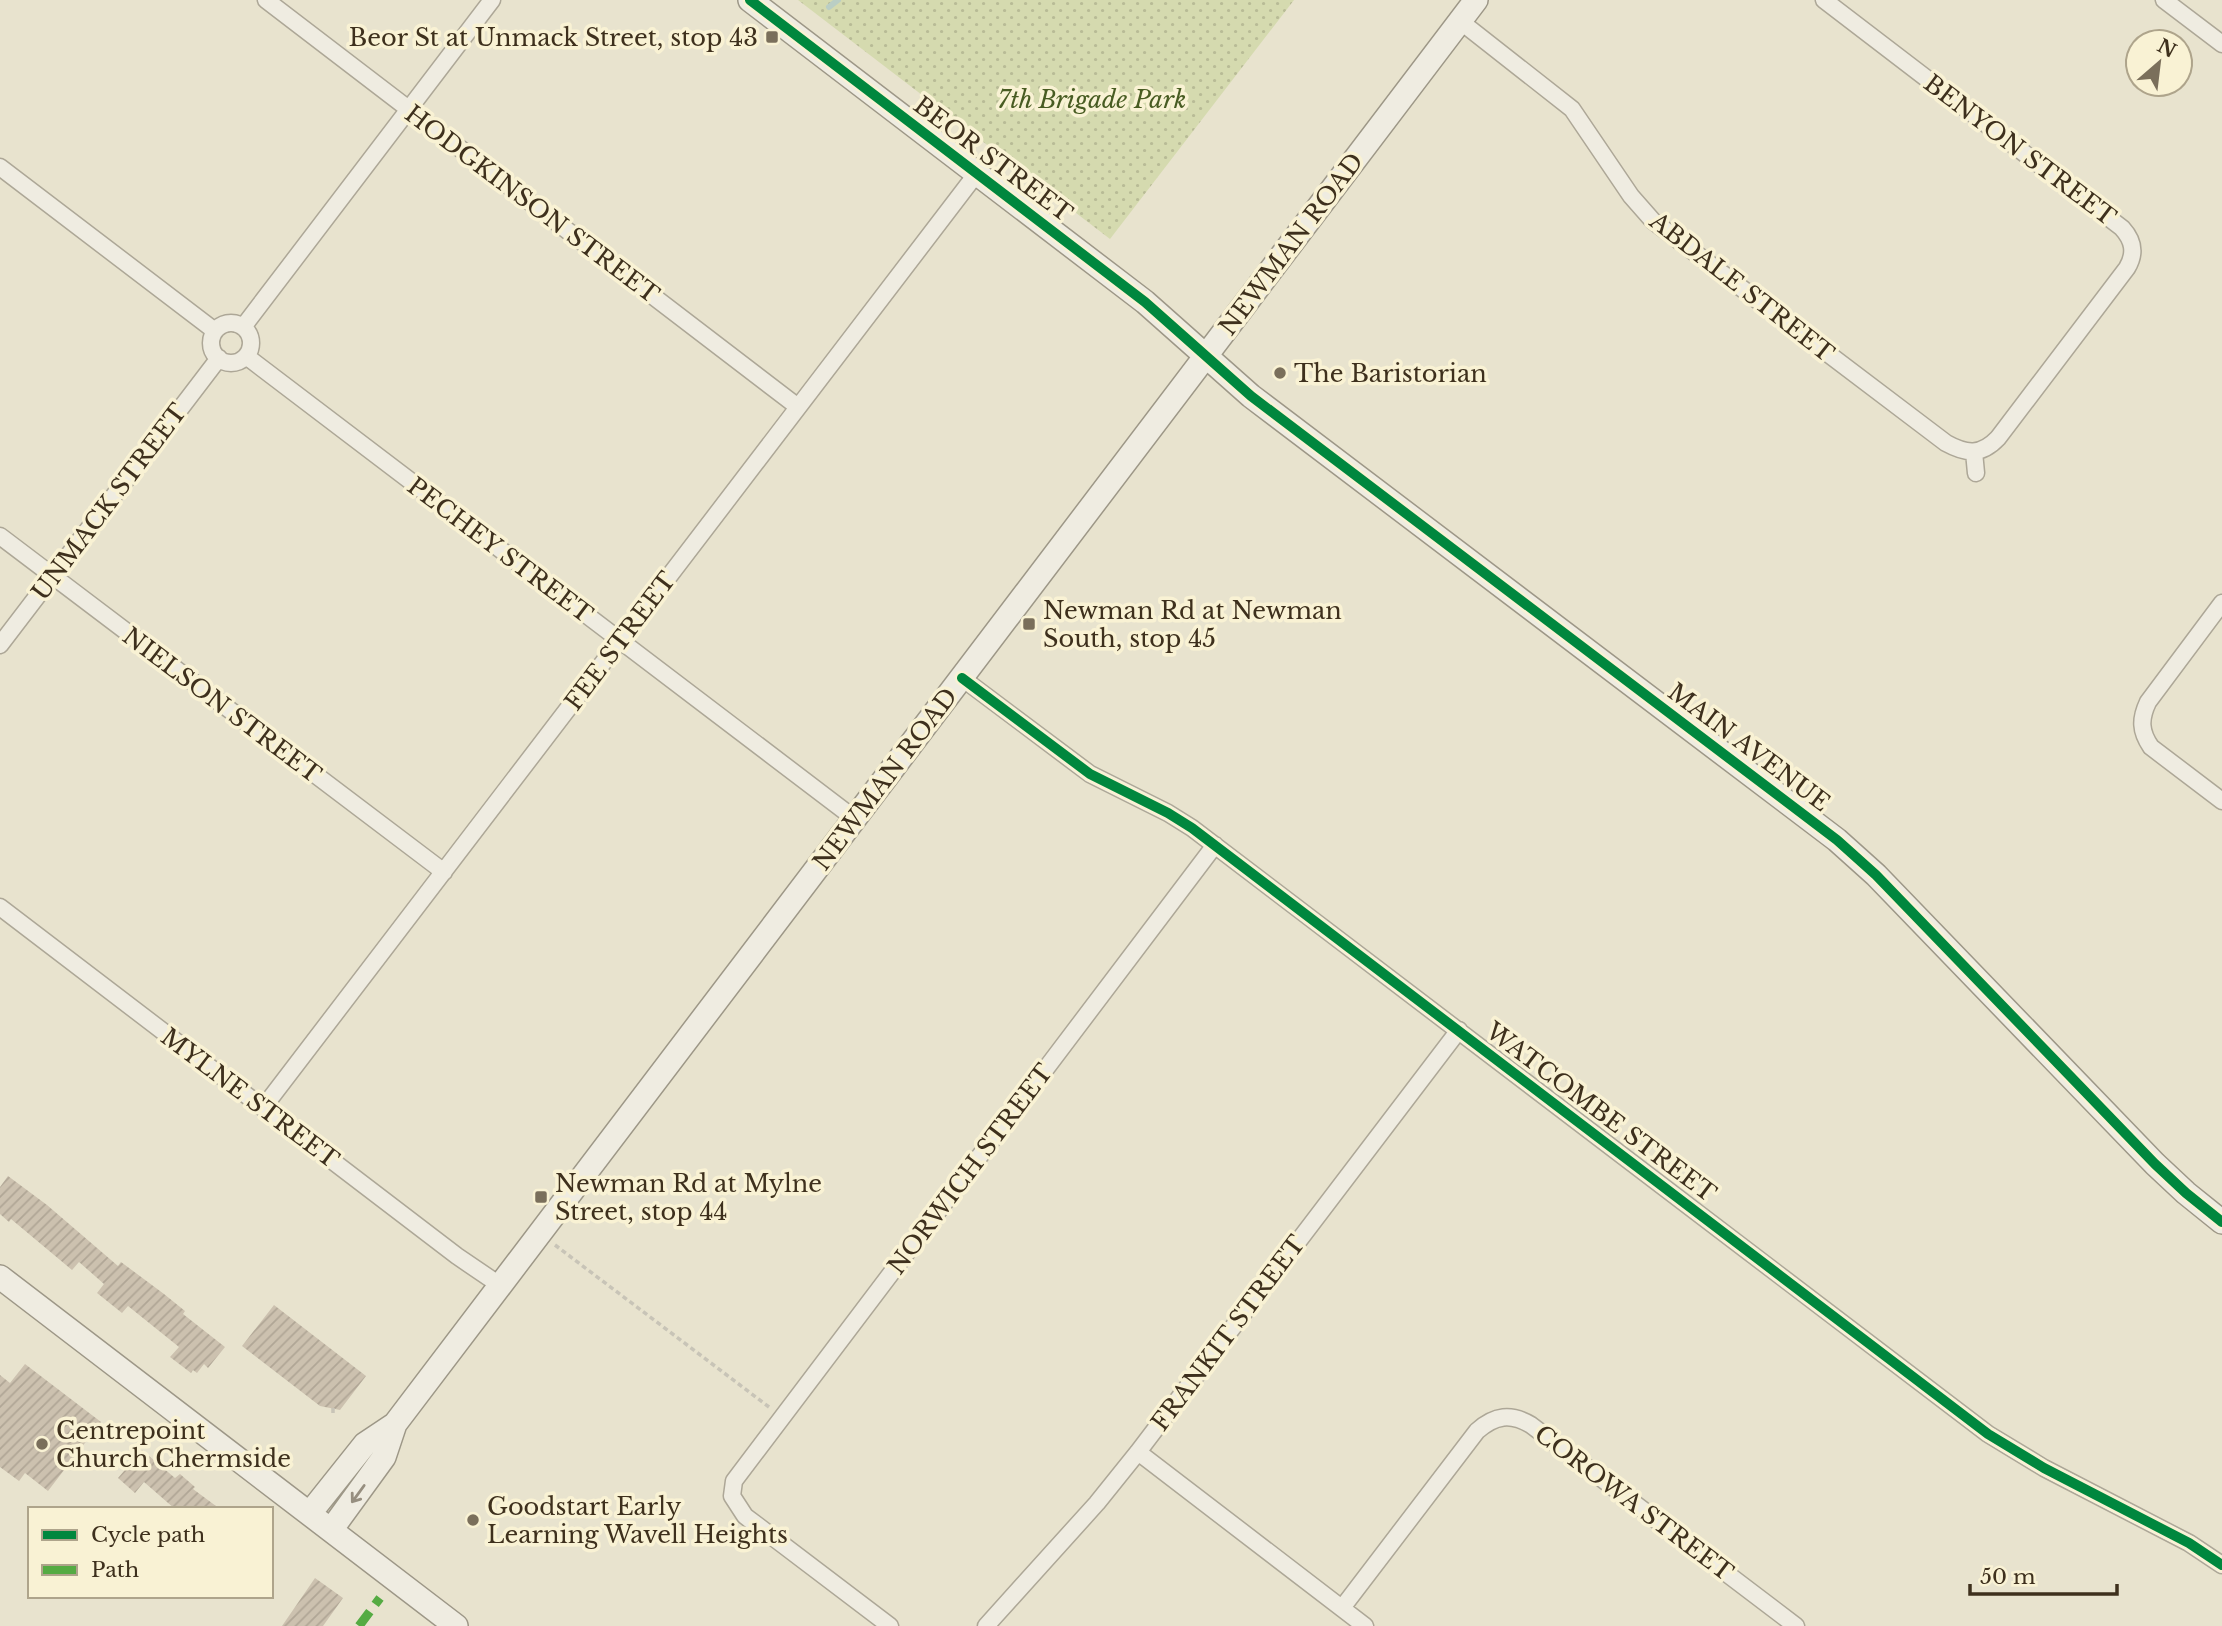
<svg xmlns="http://www.w3.org/2000/svg" width="2222" height="1626" viewBox="0 0 2222 1626" font-family="'Libre Baskerville',serif">
<style>
.grass{fill:url(#grass-dots)}
.lines{fill:none;stroke-linecap:round;stroke-linejoin:round}
.stream{stroke:#bacec4;stroke-width:6}
.building{fill:url(#building-hatch)}
.street-casing{stroke:#ada797;stroke-width:19}
.secondary-casing{stroke:#9d9787;stroke-width:26}
.path{stroke:#c8c4b7;stroke-width:3.5;stroke-dasharray:5 3.5;stroke-linecap:butt}
.street{stroke:#efece1;stroke-width:16}
.secondary{stroke:#efece1;stroke-width:23}
.quiet{stroke:#55ab43;stroke-width:9;stroke-dasharray:18 9;stroke-linecap:butt}
.cycleway-casing{stroke:#f9f2d4;stroke-width:15}
.cycleway{stroke:#00873e;stroke-width:10}
.oneway{stroke:#968e7f}
.poi-dot{fill:#7a6f5b;stroke:#f9f2d4;stroke-width:2.5}
.labels{text-anchor:middle;dominant-baseline:central;stroke-width:7;stroke-linejoin:round;paint-order:stroke}
.poi-label{font-size:24px;fill:#3e301d;stroke:#f9f2d4;text-anchor:start}
.park-label{font-size:24px;font-style:italic;fill:#485c22;stroke:#f9f2d4}
.street-label{font-size:24px;fill:#3e301d;stroke:#f9f2d4}
</style>
<defs>
<pattern id="grass-dots" width="8" height="8" patternUnits="userSpaceOnUse" patternTransform="scale(1.75)"><rect width="8" height="8" fill="#d5daaf"/><path d="M2 2h.1M6 6h.1" fill="none" stroke="#b8bb96" stroke-width="1.8" stroke-linecap="round"/></pattern>
<pattern id="building-hatch" width="6" height="6" patternUnits="userSpaceOnUse" patternTransform="scale(1.75)"><rect width="6" height="6" fill="#ccc1af"/><path d="M-1 1l2-2M0 6l6-6M5 7l2-2" fill="none" stroke="#b0a696"/></pattern>
</defs>
<rect width="100%" height="100%" fill="#e8e3ce"/>
<!-- grass -->
<path class="grass" d="M798,0H1294L1110,239Z"/>
<g class="lines">
<!-- stream -->
<path class="stream" d="M829,7L838,0"/>
</g>
<!-- building -->
<path class="building" d="M8,1176L47,1205L118,1266L121,1262L164,1294L185,1311L183,1314L225,1347L208,1368L204,1364L197,1373L193,1370L191,1373L170,1357L179,1347L128,1306L122,1313L97,1293L104,1284L79,1262L72,1270L11,1219L9,1222L0,1214V1187Z
M274,1305L366,1376L340,1410L320,1406L242,1346Z
M25,1364L101,1422L48,1491L25,1473L19,1481L0,1467V1375L10,1383Z
M142,1450L175,1478L180,1474L195,1487L193,1489L220,1509H175L144,1482L135,1493L118,1478Z
M315,1578L343,1598L323,1626H282Z"/>
<g class="lines">
<!-- street casing -->
<g class="street-casing">
<path id="street" d="M266,0L798,407
M2164,0L2222,44
M1460,21L1572,109L1631,196L1653,221L1946,443C1966,454 1981,456 1998,438L2127,268C2136,253 2133,240 2122,228L1824,0
M0,167L215,331
M211 343a20 20 0 1 1 40 0a20 20 0 1 1-40 0Z
M243,327L492,0
M246,356L855,819
M1974,452L1976,473
M0,536L444,872
M2222,603L2148,702C2140,719 2140,731 2151,747L2222,801
M0,645L219,358
M962,678L1090,774L1168,813L1192,828L1988,1434L2044,1468L2189,1543L2222,1565
M0,907L457,1256L501,1286
M263,1108L977,173
M1138,1452L1365,1626
M1342,1608L1477,1431C1495,1415 1511,1413 1531,1425L1796,1626
M890,1626L745,1516L732,1496L734,1481L1215,845
M986,1626L1097,1503L1138,1452L1459,1030"/>
</g>
<!-- secondary casing -->
<g class="secondary-casing">
<path id="secondary" d="M750,0L1145,302L1251,396L1837,840L1876,875L2155,1164L2186,1193L2222,1222
M0,1277L456,1626
M310,1513L365,1444L395,1424
M331,1530L384,1457L395,1424L1476,0"/>
</g>
<!-- path -->
<path class="path" d="M555,1245L769,1407
M333,1408V1413"/>
<!-- street -->
<use href="#street" class="street"/>
<!-- secondary -->
<use href="#secondary" class="secondary"/>
<!-- quiet -->
<path class="quiet" d="M359,1626L380,1598"/>
<!-- cycleway casing -->
<g class="cycleway-casing">
<path id="cycleway" d="M750,0L1145,302L1251,396L1837,840L1876,875L2155,1164L2186,1193L2222,1222
M962,678L1090,774L1168,813L1192,828L1988,1434L2044,1468L2189,1543L2222,1565"/>
</g>
<!-- cycleway -->
<use href="#cycleway" class="cycleway"/>
</g>
<!-- one-way arrows -->
<defs><path id="oneway-shaft" d="M-6 0H5M1.5-3L5.5 0L1.5 3" fill="none" stroke-width="1.6" stroke-linecap="round" stroke-linejoin="round" transform="scale(1.75)"/></defs>
<use class="oneway" href="#oneway-shaft" transform="translate(358 1494) rotate(126)"/>
<!-- markers -->
<g class="poi-dot">
<rect x="765" y="30" width="14" height="14" rx="3.5"/>
<circle cx="1280" cy="373" r="7"/>
<rect x="1022" y="617" width="14" height="14" rx="3.5"/>
<rect x="534" y="1190" width="14" height="14" rx="3.5"/>
<circle cx="42" cy="1444" r="7"/>
<circle cx="473" cy="1520" r="7"/>
</g>
<g class="labels">
<!-- poi labels -->
<g class="poi-label">
<text x="758" y="37" text-anchor="end">Beor St at Unmack Street, stop 43</text>
<text x="1294" y="373">The Baristorian</text>
<text x="1043" y="610">Newman Rd at Newman<tspan x="1043" dy="28">South, stop 45</tspan></text>
<text x="555" y="1183">Newman Rd at Mylne<tspan x="555" dy="28">Street, stop 44</tspan></text>
<text x="56" y="1430">Centrepoint<tspan x="56" dy="28">Church Chermside</tspan></text>
<text x="487" y="1506">Goodstart Early<tspan x="487" dy="28">Learning Wavell Heights</tspan></text>
</g>
<!-- park labels -->
<g class="park-label">
<text x="1092" y="99">7th Brigade Park</text>
</g>
<!-- street labels -->
<g class="street-label">
<text transform="translate(2020 150) rotate(37)">BENYON STREET</text>
<text transform="translate(993 159) rotate(37)">BEOR STREET</text>
<text transform="translate(532 204) rotate(37)">HODGKINSON STREET</text>
<text transform="translate(1291 244) rotate(-53)">NEWMAN ROAD</text>
<text transform="translate(1742 287) rotate(38)">ABDALE STREET</text>
<text transform="translate(109 502) rotate(-53)">UNMACK STREET</text>
<text transform="translate(500 550) rotate(37)">PECHEY STREET</text>
<text transform="translate(620 641) rotate(-53)">FEE STREET</text>
<text transform="translate(222 705) rotate(37)">NIELSON STREET</text>
<text transform="translate(1749 747) rotate(37)">MAIN AVENUE</text>
<text transform="translate(885 779) rotate(-53)">NEWMAN ROAD</text>
<text transform="translate(250 1098) rotate(37)">MYLNE STREET</text>
<text transform="translate(1601 1112) rotate(37)">WATCOMBE STREET</text>
<text transform="translate(970 1169) rotate(-53)">NORWICH STREET</text>
<text transform="translate(1228 1333) rotate(-53)">FRANKIT STREET</text>
<text transform="translate(1634 1503) rotate(37)">COROWA STREET</text>
</g>
</g>
<!-- legend -->
<rect x="28" y="1507" width="245" height="91" fill="#f9f2d4" stroke="#aea48b" stroke-width="2"/>
<rect x="42" y="1530" width="35" height="10" fill="#00873e" stroke="#aea48b" stroke-width="2"/>
<text x="91" y="1542" font-size="21" fill="#3e301d">Cycle path</text>
<rect x="42" y="1565" width="35" height="10" fill="#55ab43" stroke="#aea48b" stroke-width="2"/>
<text x="91" y="1577" font-size="21" fill="#3e301d">Path</text>
<!-- north arrow -->
<g transform="translate(2159 63) rotate(28)"><circle r="33" fill="#f9f2d4" stroke="#aea48b" stroke-width="2"/>
<path d="M0-5L12 26L0 18L-12 26Z" fill="#7a6f5b"/>
<text y="-10" font-size="19" font-weight="bold" text-anchor="middle" fill="#3e301d">N</text>
</g>
<!-- scale -->
<path d="M1970 1584v10h147v-10" fill="none" stroke="#3e301d" stroke-width="3.5"/>
<text x="1980" y="1584" font-size="21" fill="#3e301d" stroke="#f9f2d4" stroke-width="5" paint-order="stroke">50 m</text>
</svg>
